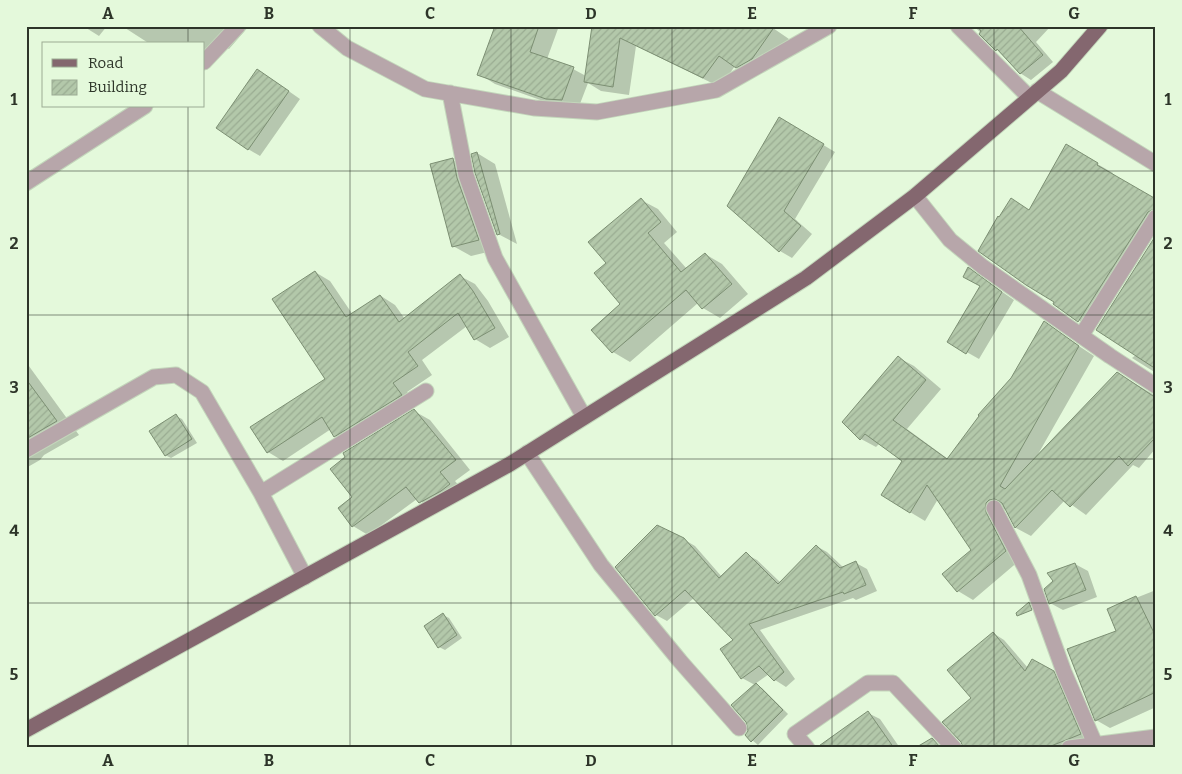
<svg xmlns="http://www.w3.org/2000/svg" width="1182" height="774" viewBox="0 0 1182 774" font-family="Bitter,serif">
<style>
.shadow{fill:#0003}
.building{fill:url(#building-hatch);stroke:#7c8f73}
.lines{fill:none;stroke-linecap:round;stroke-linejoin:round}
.minor-casing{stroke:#c3d6bb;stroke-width:17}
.major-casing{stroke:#c3d6bb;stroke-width:17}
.minor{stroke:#b7a6aa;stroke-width:15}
.major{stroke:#84676f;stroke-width:15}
.grid{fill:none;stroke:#2d3529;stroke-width:1;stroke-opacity:0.55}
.neatline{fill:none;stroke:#2d3529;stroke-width:2}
.grid-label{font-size:16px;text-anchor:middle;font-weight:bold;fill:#2d3529}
</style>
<defs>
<pattern id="building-hatch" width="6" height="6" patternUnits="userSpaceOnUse" patternTransform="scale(1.25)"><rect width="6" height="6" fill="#b3c8aa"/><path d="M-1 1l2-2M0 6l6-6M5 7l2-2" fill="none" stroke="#9aac92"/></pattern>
</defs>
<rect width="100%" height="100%" fill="#e4f9db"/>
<!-- shadow -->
<path class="shadow" d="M83,26H107L99,36Z
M122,26H249L229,49L216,42L204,62V44H150Z
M496,26H559L547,59L573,69L586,76L593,26H770L789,39L769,68L753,77L735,66L720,87L636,46L629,95L601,91L588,83L578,109L563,108L495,84L479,74Z
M974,26H1051L1036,42L1053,62L1031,80L1020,73Z
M270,78L300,99L260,156L248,149Z
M780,119L835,152L795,219L812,234L792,258L780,251Z
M1066,146L1113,173L1112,175L1156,200V232L1094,330L1054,304L1056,302L1030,210Z
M477,153L495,164L517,244L498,234Z
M453,160L471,170L496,250L471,256L453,246Z
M641,200L658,209L677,232L664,243L687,269L705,254L722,264L748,294L720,318L703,308L698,303L630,362L613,352L621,304L608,264Z
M1156,237V373L1132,358L1136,355Z
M969,269L1014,300L979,359L949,342L981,286Z
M315,272L330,281L353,315L381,296L395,305L405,319L460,276L475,284L488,301L509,337L490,348L475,339L467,326L422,360L432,375L407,392L416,403L350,445L335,436L331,429L283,461L268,452L252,427L326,379Z
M1044,323L1094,356L1037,456L1117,373L1156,396V448L1139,468L1133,465L1086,515L1065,500L1031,536L1016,528L1006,509L1001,511L1020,560L973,600L958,591L973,550L938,499L925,521L910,512L904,460L880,443L876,447L861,439L899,358L914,366L941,389L907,429L948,459L1012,379Z
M26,362L79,435L44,455L40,460L26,468Z
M414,411L430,420L470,470L455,481L465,493L436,511L417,499L368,535L353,526L339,508L354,498Z
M176,416L182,419L197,443L171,458L165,455Z
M683,539L695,546L722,577L746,554L757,560L781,583L816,546L827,552L844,568L856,563L867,569L877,591L856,600L853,598L760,630L795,679L786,687L775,680L769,674L755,684L762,688L788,714L758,745L746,735L749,731L755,685L742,678L721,649L735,640L694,598L667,621L656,615Z
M1075,564L1088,571L1097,597L1063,610L1050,603Z
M1156,590V707L1110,728L1096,720L1118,632L1108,609Z
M443,615L449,618L462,638L445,650L439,647Z
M993,633L1004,640L1028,668L1033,661L1065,679L1091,741L1074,748H964L972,698Z
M868,713L880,719L900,748H821Z"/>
<!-- building -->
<path class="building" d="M495,26H539L530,52L574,67L562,100L546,99L477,75Z
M592,26H775L752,59L736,68L719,56L703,78L620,38L613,87L584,82Z
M977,26H1018L1043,55L1020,74L997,49L996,51L979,34L981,31Z
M257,69L289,91L248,150L216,128Z
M779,117L824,144L784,211L801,226L779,252L727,206Z
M1066,144L1098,163L1097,165L1156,199V208L1148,212L1078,322L1053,304L1054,302L1026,285L978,251L998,216L999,217L1011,198L1029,210Z
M477,152L500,234L497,235L475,173L471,154Z
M453,158L457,178L479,240L452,247L430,164Z
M641,198L661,222L648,233L681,272L705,253L732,284L702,309L686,290L612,353L591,330L620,304L594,273L606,263L588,242Z
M1156,235V369L1096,330Z
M968,267L1002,292L966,354L947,342L980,286L963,277Z
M315,271L346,317L380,295L399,322L460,274L473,291L495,328L474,340L458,313L408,352L418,366L393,383L402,395L334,437L322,417L267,453L250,427L325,379L272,299Z
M1044,321L1079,346L1000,486L1005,489L1117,372L1156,398V437L1128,466L1119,456L1070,507L1052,490L1015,528L1002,503L995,499L989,500L986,503V512L1006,551L957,592L942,574L971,550L927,485L910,513L881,495L902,461L865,434L860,440L842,422L898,356L926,380L893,420L947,459L979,416L978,415L1011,378Z
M26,379L57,421L26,439Z
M414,409L456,460L440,472L450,484L441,491L419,503L406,487L352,527L338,508L352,497L330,469L345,457L343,453Z
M176,414L192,439L165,456L149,431Z
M657,525L684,538L719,578L746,552L778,584L816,545L840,568L856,561L866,585L844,594L843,592L749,624L784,672L774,681L759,666L741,679L720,649L733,640L685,590L655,616L615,567Z
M1075,563L1086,590L1049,604L1044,589L1053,581L1047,573Z
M1136,596L1156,637V692L1095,721L1067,649L1116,631L1107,609Z
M1029,602L1032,610L1017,616L1016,613Z
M443,613L457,635L438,648L424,626Z
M993,632L1025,671L1032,659L1054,671L1081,734L1046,748H963L961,742L942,722L971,698L947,670Z
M756,683L783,710L751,742L745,735L748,731L746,722L731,705Z
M868,711L894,748H816Z
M932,738L941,748H915Z"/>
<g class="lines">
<!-- minor casing -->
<g class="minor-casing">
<path id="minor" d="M320,26L347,48L425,89L534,108L597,112L716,90L829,26
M958,26L1029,97
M204,62L238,26
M1037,91L1156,164
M450,93L466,175L495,258L584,417
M26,183L145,106
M915,196L950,240L983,267L1110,356L1156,386
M1081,336L1156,217
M26,450L154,377L176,375L202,392L261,493L305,577
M527,453L601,565L680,661L739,728
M261,493L426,391
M994,508L1029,575L1064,672L1096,746
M807,748L795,734L868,683H893L954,748
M1069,748L1156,737"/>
</g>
<!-- major casing -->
<g class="major-casing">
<path id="major" d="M26,730L510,464L806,278L915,196L1061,71L1100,26"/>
</g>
<!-- minor -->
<use href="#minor" class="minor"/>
<!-- major -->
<use href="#major" class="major"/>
</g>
<!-- grid -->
<path class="grid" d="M188,26V44M350,26V748M511,26V748M672,26V748M832,26V748M994,26V748M188,106V748M26,171H1156M26,315H1156M26,459H1156M26,603H1156"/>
<!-- border -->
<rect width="1182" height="774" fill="none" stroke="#e4f9db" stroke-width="55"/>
<!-- legend -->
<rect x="42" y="42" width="162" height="65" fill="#e4f9db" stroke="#9bab94"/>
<rect x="52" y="59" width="25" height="8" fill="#84676f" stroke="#9bab94"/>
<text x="88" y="68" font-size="15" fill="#2d3529">Road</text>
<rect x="52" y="80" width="25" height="15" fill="url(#building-hatch)" stroke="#9bab94"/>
<text x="88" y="92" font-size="15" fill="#2d3529">Building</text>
<rect x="28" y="28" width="1126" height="718" class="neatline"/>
<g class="grid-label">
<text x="108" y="19">A</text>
<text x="269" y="19">B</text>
<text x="430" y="19">C</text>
<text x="591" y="19">D</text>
<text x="752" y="19">E</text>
<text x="913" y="19">F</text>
<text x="1074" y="19">G</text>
<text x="14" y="105">1</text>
<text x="1168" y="105">1</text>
<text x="14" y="249">2</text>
<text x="1168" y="249">2</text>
<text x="14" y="393">3</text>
<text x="1168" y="393">3</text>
<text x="14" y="536">4</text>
<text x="1168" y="536">4</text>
<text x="14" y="680">5</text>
<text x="1168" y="680">5</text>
<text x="108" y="766">A</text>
<text x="269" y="766">B</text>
<text x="430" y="766">C</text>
<text x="591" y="766">D</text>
<text x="752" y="766">E</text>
<text x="913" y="766">F</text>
<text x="1074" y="766">G</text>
</g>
</svg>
